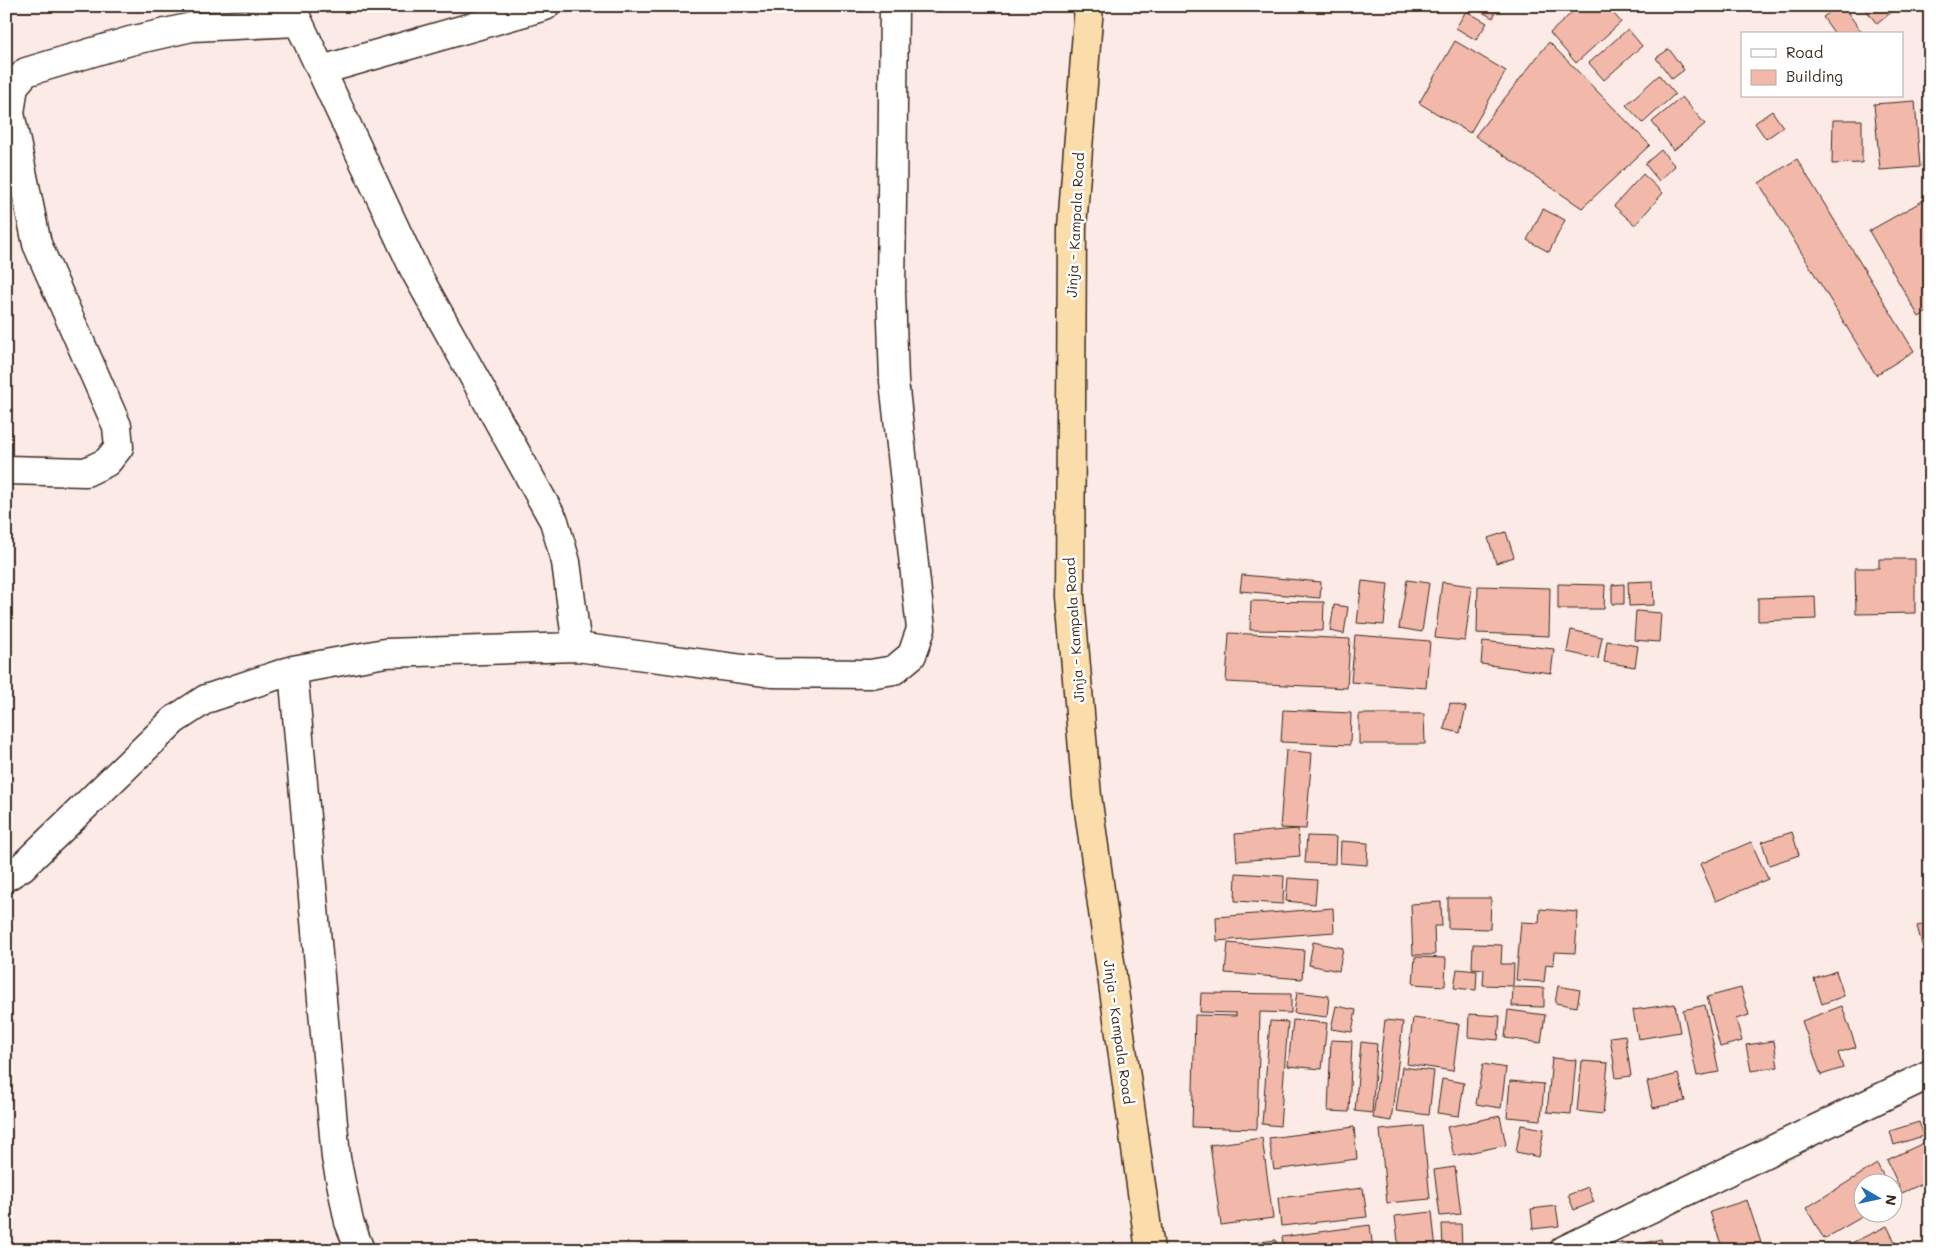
<svg xmlns="http://www.w3.org/2000/svg" width="1936" height="1256" viewBox="0 0 1936 1256" font-family="Mali,sans-serif">
<style>
.building{fill:#f2b9aa;stroke:#3b2a1e}
.lines{fill:none;stroke-linecap:round;stroke-linejoin:round}
.street-casing{stroke:#3b2a1e;stroke-width:31}
.highway-casing{stroke:#3b2a1e;stroke-width:31}
.street{stroke:#fff;stroke-width:28}
.highway{stroke:#fbddab;stroke-width:28}
.labels{text-anchor:middle;dominant-baseline:central;stroke-width:5;stroke-linejoin:round;paint-order:stroke}
.street-label{font-size:14px;fill:#3b2a1e;stroke:#fff}
</style>
<rect width="100%" height="100%" fill="#fbeae6"/>
<filter id="ink" filterUnits="userSpaceOnUse"><feTurbulence type="fractalNoise" baseFrequency=".02" numOctaves="2"/><feDisplacementMap in="SourceGraphic" scale="10" xChannelSelector="R" yChannelSelector="G"/><feConvolveMatrix kernelMatrix="1 2 1 2 8 2 1 2 1" color-interpolation-filters="sRGB"/></filter>
<g filter="url(#ink)">
<!-- building -->
<path class="building" d="M1471,6H1498L1493,18Z
M1579,6H1607L1621,22L1576,63L1550,33Z
M1839,6H1843L1863,34H1835L1823,17Z
M1863,6H1899L1877,24Z
M1466,11L1487,23L1476,40L1456,28Z
M1628,29L1642,46L1604,80L1589,63Z
M1455,41L1506,71L1470,133L1419,103Z
M1549,42L1650,145L1582,208L1475,136Z
M1669,49L1684,70L1672,79L1656,58Z
M1659,75L1675,94L1643,123L1626,105Z
M1682,97L1705,124L1674,150L1652,122Z
M1915,101L1920,167L1880,170L1874,104Z
M1772,111L1783,127L1766,139L1755,123Z
M1833,120H1862V163L1832,164Z
M1661,150L1675,166L1659,181L1645,164Z
M1797,159L1914,351L1876,375L1759,183Z
M1643,174L1663,193L1635,225L1614,206Z
M1926,199L1930,205V310L1919,317L1869,231Z
M1543,209L1565,220L1549,252L1527,240Z
M1506,532L1514,557L1496,563L1488,538Z
M1879,559H1915V613L1856,614L1855,568H1879Z
M1242,575L1321,582L1320,598L1240,591Z
M1407,580L1429,583L1422,632L1399,628Z
M1362,581L1388,584L1384,625L1357,623Z
M1653,581L1654,605L1629,606L1628,582Z
M1442,582L1472,586L1465,641L1435,638Z
M1558,584L1605,585L1604,609H1558Z
M1624,584V604H1612V585Z
M1478,586L1550,588L1549,636L1477,633Z
M1815,596L1816,619L1758,621V598Z
M1251,601L1324,602L1323,631L1250,630Z
M1334,605L1348,607L1344,634L1330,631Z
M1636,611L1661,613L1659,642L1634,640Z
M1571,630L1602,637L1598,659L1567,652Z
M1229,633L1350,639L1347,688L1226,682Z
M1355,635L1430,641L1426,688L1351,682Z
M1483,641L1554,649L1551,673L1481,664Z
M1607,641L1638,646L1635,667L1604,662Z
M1450,703L1466,707L1460,733L1444,729Z
M1283,710L1351,713L1350,745L1281,742Z
M1359,714H1424L1425,744H1359Z
M1286,750L1312,753L1306,829L1280,828Z
M1298,829L1300,856L1237,861L1235,834Z
M1792,832L1799,855L1769,865L1762,842Z
M1307,836L1336,837L1335,864L1305,863Z
M1341,841L1368,843L1367,865L1340,863Z
M1751,842L1768,879L1716,901L1700,864Z
M1236,873L1284,876L1283,904L1235,901Z
M1288,878L1317,880L1315,904L1286,901Z
M1448,898H1491L1490,929L1448,928Z
M1441,902L1442,926H1434L1435,955H1413L1411,904Z
M1333,908L1334,932L1217,941L1216,917Z
M1540,909L1578,912L1575,953L1554,952L1553,965L1546,964L1544,982L1516,980L1521,922L1539,923Z
M1930,923V947L1923,949L1917,926Z
M1313,942L1343,948L1339,971L1309,965Z
M1228,943L1304,950L1302,979L1225,973Z
M1473,944L1502,945L1501,964H1514L1513,986L1483,985L1484,969L1472,968Z
M1415,957L1446,958L1445,986L1413,984Z
M1457,969L1477,971L1476,990L1454,988Z
M1836,971L1844,996L1822,1004L1814,979Z
M1558,986L1580,990L1577,1007L1555,1003Z
M1513,987L1544,988V1007L1512,1006Z
M1741,988L1749,1015L1736,1019L1742,1041L1720,1047L1707,997Z
M1297,992L1329,996L1327,1017L1294,1013Z
M1201,993L1291,994V1013L1260,1012L1257,1129L1192,1127L1195,1015L1236,1016V1013L1200,1012Z
M1675,1004L1680,1032L1638,1039L1633,1010Z
M1705,1005L1719,1072L1697,1076L1683,1010Z
M1336,1006L1356,1010L1352,1032L1331,1029Z
M1842,1006L1856,1047L1838,1053L1843,1068L1821,1075L1802,1021Z
M1508,1010L1545,1015L1541,1043L1505,1038Z
M1469,1014L1500,1016L1498,1040L1468,1037Z
M1413,1018L1459,1024L1453,1071L1407,1064Z
M1293,1020L1327,1023L1322,1069L1288,1066Z
M1385,1020L1403,1022L1391,1121L1373,1118Z
M1270,1021L1288,1022L1280,1126L1262,1124Z
M1625,1035L1631,1076L1616,1078L1610,1037Z
M1331,1040L1352,1041L1349,1112L1328,1111Z
M1774,1041L1778,1067L1751,1071L1746,1045Z
M1361,1042L1377,1044L1372,1113L1355,1111Z
M1552,1058L1576,1060L1571,1114L1547,1112Z
M1582,1061L1608,1063L1603,1114L1577,1111Z
M1483,1064L1506,1068L1501,1108L1476,1104Z
M1402,1067L1434,1071L1429,1115L1396,1111Z
M1678,1074L1685,1101L1653,1108L1647,1082Z
M1442,1079L1464,1083L1459,1116L1437,1113Z
M1510,1081L1544,1084L1541,1120L1507,1117Z
M1500,1116L1506,1145L1454,1156L1447,1127Z
M1919,1122L1923,1136L1894,1145L1890,1131Z
M1521,1125L1544,1129L1539,1157L1516,1152Z
M1423,1126L1430,1199L1387,1203L1380,1130Z
M1354,1127L1357,1159L1274,1170L1269,1138Z
M1262,1138L1273,1218L1221,1225L1210,1145Z
M1930,1140V1180L1902,1193L1887,1160Z
M1877,1164L1888,1184H1864V1214H1867L1824,1239L1806,1208Z
M1455,1167L1461,1214L1440,1216L1434,1170Z
M1588,1187L1594,1202L1574,1210L1568,1195Z
M1363,1188L1367,1217L1281,1226L1278,1198Z
M1747,1200L1763,1249L1723,1250L1710,1212Z
M1556,1206L1559,1226L1533,1229L1531,1209Z
M1432,1212L1436,1250H1399L1395,1216Z
M1442,1224H1461L1462,1248H1443Z
M1370,1225L1373,1250H1284L1282,1237Z
M1887,1226L1897,1246L1890,1250H1837Z
M1661,1239L1664,1250H1635L1634,1246Z
M1276,1240L1277,1250H1228L1227,1246Z
M1628,1243L1631,1250H1611Z"/>
<g class="lines">
<!-- street casing -->
<g class="street-casing">
<path id="street" d="M291,6L415,271L554,521L566,562L577,647
M322,70L545,6
M6,470L86,472L107,462L119,447L117,426L37,244L10,113L14,86L26,72L130,41L192,27L298,22
M293,670L336,1158L349,1222L360,1250
M6,877L22,867L174,720L206,699L293,670L385,653L577,647L772,673L870,674L894,670L912,655L921,629L894,381L891,292L894,6
M1564,1250L1930,1074"/>
</g>
<!-- highway casing -->
<g class="highway-casing">
<path id="highway" d="M1089,6L1072,227L1070,597L1087,796L1150,1250"/>
</g>
<!-- street -->
<use href="#street" class="street"/>
<!-- highway -->
<use href="#highway" class="highway"/>
</g>
</g>
<g class="labels">
<!-- street labels -->
<g class="street-label">
<text transform="translate(1075 225) rotate(-87)">Jinja - Kampala Road</text>
<text transform="translate(1074 630) rotate(-94)">Jinja - Kampala Road</text>
<text transform="translate(1119 1032) rotate(82)">Jinja - Kampala Road</text>
</g>
</g>
<!-- margin -->
<rect width="1936" height="1256" fill="none" stroke="#fff" stroke-width="25"/>
<rect x="12" y="12" width="1911" height="1231" fill="none" stroke="#3b2a1e" stroke-width="2" filter="url(#ink)"/>
<!-- legend -->
<rect x="1741" y="32" width="162" height="65" fill="#ffffff" stroke="#b1aaa5"/>
<rect x="1751" y="49" width="25" height="8" fill="#ffffff" stroke="#b1aaa5"/>
<text x="1786" y="58" font-size="15" fill="#3b2a1e">Road</text>
<rect x="1751" y="70" width="25" height="15" fill="#f2b9aa" stroke="#b1aaa5"/>
<text x="1786" y="82" font-size="15" fill="#3b2a1e">Building</text>
<!-- north arrow -->
<g transform="translate(1878 1198) rotate(99)"><circle r="24" fill="#ffffff" stroke="#b1aaa5"/>
<path d="M0-4L9 19L0 12L-9 19Z" fill="#1f6fb2"/>
<text y="-8" font-size="14" font-weight="bold" text-anchor="middle" fill="#3b2a1e">N</text>
</g>
</svg>
